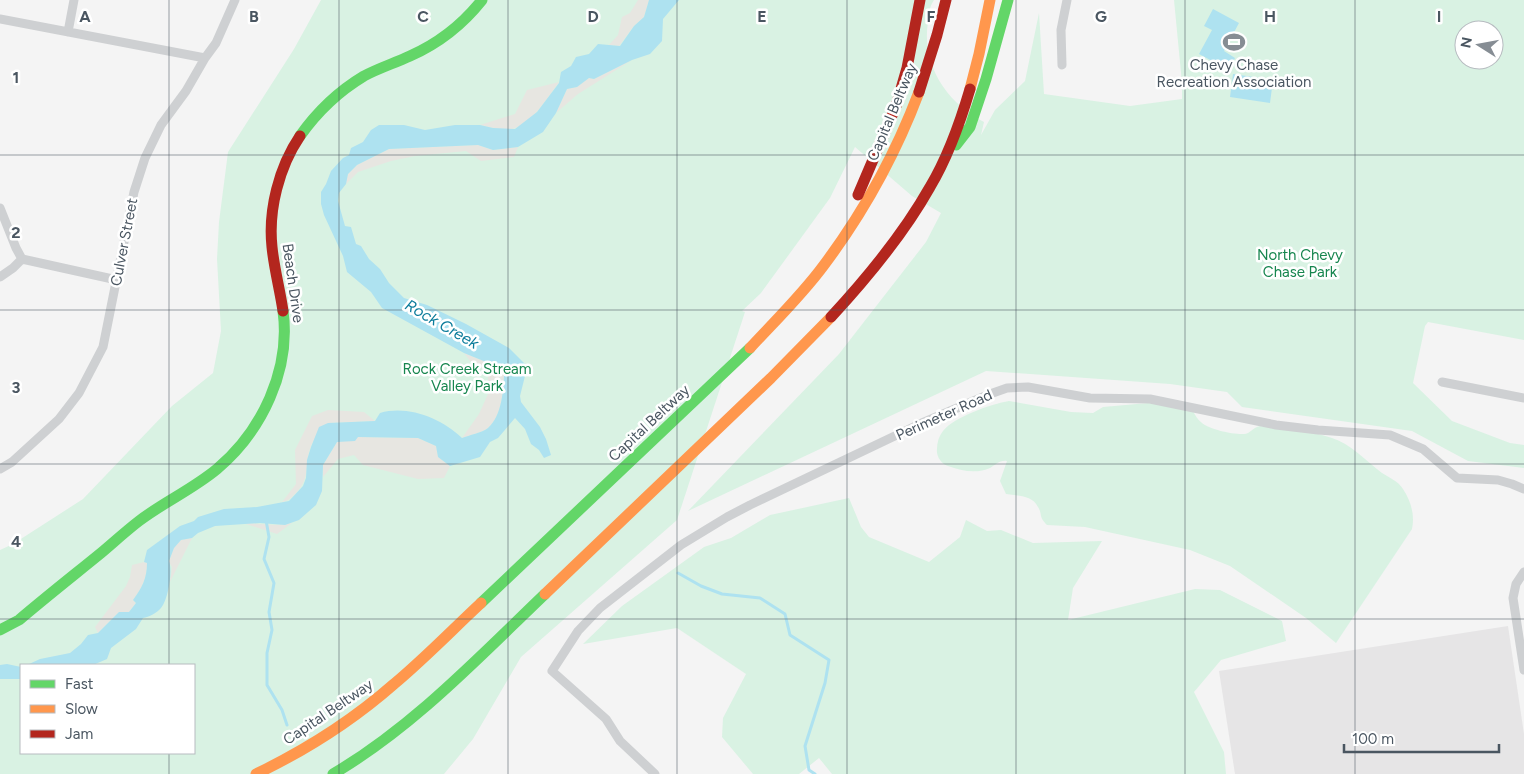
<svg xmlns="http://www.w3.org/2000/svg" width="1524" height="774" viewBox="0 0 1524 774" font-family="Figtree,sans-serif">
<style>
.education{fill:#e6e5e6}
.green{fill:#d9f2e3;fill-rule:evenodd}
.sand{fill:#e7e6e1}
.water{fill:#aee2f0}
.lines{fill:none;stroke-linecap:round;stroke-linejoin:round}
.stream{stroke:#aee2f0;stroke-width:3}
.street{stroke:#ced0d2;stroke-width:9}
.fast{stroke:#63d668;stroke-width:11}
.slow{stroke:#ff974d;stroke-width:11}
.jam{stroke:#b3261e;stroke-width:11}
.grid{fill:none;stroke:#4a5661;stroke-width:1;stroke-opacity:0.55}
.labels{text-anchor:middle;dominant-baseline:central;stroke-width:5;stroke-linejoin:round;paint-order:stroke}
.poi-label{font-size:15px;fill:#4a5661;stroke:#fff}
.street-label{font-size:15px;fill:#4a5661;stroke:#fff}
.park-label{font-size:15px;fill:#17864f;stroke:#fff}
.water-label{font-size:16px;font-style:italic;fill:#0c7c9b;stroke:#fff}
.grid-label{font-size:16px;text-anchor:middle;font-weight:bold;fill:#4a5661;stroke:#fff;stroke-width:5;stroke-linejoin:round;paint-order:stroke}
</style>
<rect width="100%" height="100%" fill="#f4f4f4"/>
<!-- education -->
<path class="education" d="M1508,626L1524,734V774H1235L1219,671Z"/>
<!-- green -->
<path class="green" d="M321,0H934C929,7 929,14 928,22C921,65 947,103 984,122L981,135L995,110L1025,81L1039,13L1044,94L1130,106L1182,99V83L1174,0H1524V340L1428,322L1425,326L1413,383L1452,421L1510,443L1524,445V468L1468,461L1412,431L1242,407L1227,392L1170,384L986,371L688,511L839,354L926,242L941,213L912,196L855,147L830,198L761,293L742,311L745,312L677,520L521,657L473,739L444,774H0V550L13,544L83,499L172,406L213,373L221,331L217,259L219,222L228,152L294,49ZM1464,30H1494V60H1464ZM21,665H194V753H21Z
M1009,401L1071,412L1093,413L1103,407L1148,403L1166,404L1193,411C1195,415 1198,420 1202,423C1208,429 1235,435 1244,434C1250,434 1253,427 1260,426C1284,429 1310,430 1332,438C1351,444 1366,461 1382,473C1390,478 1398,481 1403,489C1411,501 1415,515 1412,529L1336,643L1306,618L1230,566L1190,550L1085,527L1047,525C1038,516 1043,515 1038,507C1032,495 1018,496 1006,494L1000,481L1007,461C999,460 996,465 990,468C977,474 961,471 948,466C941,464 936,456 937,449C937,442 939,436 943,431C954,417 991,404 1009,401Z
M849,498L861,527L869,537L929,562L960,537L966,520L987,531L1001,530L1033,543L1102,541L1073,588L1068,620L1195,589L1220,590L1282,621L1286,641L1221,660L1194,692L1224,752L1226,774H832L819,758L799,774H753L722,737L723,718L746,674L677,628L583,644L622,606L704,547L731,538L770,515Z"/>
<!-- sand -->
<path class="sand" d="M638,0H649L644,17L634,26L619,46L609,45L618,35L622,17L630,13Z
M632,60L578,94L556,113L567,89L577,87L589,78L594,79Z
M559,82C548,97 533,122 515,128C506,132 490,127 480,125L515,114L527,90Z
M478,145L493,150L518,147L514,157L481,161L466,151L415,156L391,161L358,172L346,184L348,174L357,165L389,149Z
M464,353L491,364L504,371C504,388 502,416 488,428C482,433 469,435 462,438L479,414L488,394V372L470,361Z
M328,410L364,412L375,421L328,423C322,430 315,437 311,446C303,466 312,477 295,494C290,499 288,501 282,502L296,484L295,450L312,416Z
M358,437L418,438L436,446L438,457L450,466L444,478L418,479L363,465L354,455L338,459L323,477V465L337,442Z
M243,523C258,523 279,527 292,523L277,534Z
M192,538L170,582L172,567L169,562L174,547L181,540Z
M144,562L147,563C147,578 142,588 133,600L136,603L129,612H119L98,633L95,627L126,586L130,577L132,565Z"/>
<!-- water -->
<path class="water" d="M649,0H679L663,19L662,41L650,54L632,60L594,79L589,78L577,87L567,89L556,113L543,132L518,147L493,150L478,145L389,149L357,165L348,174L346,184L339,193L338,201L345,226L351,227L356,244L361,246L369,259L380,269L389,283L404,298L427,305L466,324L509,348L525,364V376L520,396L521,402L540,427L546,439L551,455L544,458L539,450L531,444L525,429L515,418L498,438L490,442L480,457L450,466L438,457L436,446L418,438L358,437L355,441L337,442L323,465L322,491L316,505L299,520L285,525L260,523L215,526L198,533L192,538L181,540L174,548L169,561C173,571 168,600 161,608C157,613 149,617 143,618L136,629L111,648L107,659L93,665H27L40,659L70,653L81,644L88,635L98,633L119,612H129L136,603L133,600C142,588 147,578 147,563L144,562L147,550L180,526L194,521L198,517L224,509L257,507L289,501L303,486L306,478L307,460L311,447L319,427L328,423L375,421L380,413C408,405 441,418 462,438C469,435 482,433 488,428C502,416 504,388 504,371L491,364L464,353L382,308L371,292L347,272L343,256L324,215L321,204V192L326,184L331,171L343,158L349,155L351,148L363,142L371,130L379,125H404L425,130L455,125H480L493,128L515,129L537,112L559,83L561,72L571,66L576,57L589,54L598,44L620,46L634,26L644,17Z
M1213,9L1239,23L1224,51L1235,58L1229,70L1199,54L1212,30L1204,26Z
M1233,74L1273,80L1270,103L1230,97Z
M7,664L21,667V679H0V665Z"/>
<g class="lines">
<!-- stream -->
<path class="stream" d="M266,520L269,537L264,559L274,583L269,612L272,630L267,653V685L282,710L287,725
M678,573L701,586L722,594L760,598L785,614L790,635L829,660L825,683L805,746L809,770L815,774"/>
<!-- street -->
<path class="street" d="M0,19L205,58
M68,32L74,0
M1062,65L1061,30L1067,0
M0,208L16,248L22,259
M22,259L117,280
M0,277L13,268L22,259
M1442,382L1524,398
M0,469L12,462L59,419L79,393L103,347L134,192L145,158L161,125L186,91L205,58L216,43L235,0
M1524,572L1516,584L1513,598L1524,670
M655,774L620,741L606,719L552,671L578,631L600,608L681,545L727,517L750,505L922,423L990,394L1007,388L1028,387L1090,398L1150,399L1276,425L1318,430L1390,435L1423,449L1457,478L1498,480L1512,484L1524,489"/>
<!-- fast -->
<path class="fast" d="M300,136C317,112 339,91 364,76C379,68 395,63 410,56C437,44 463,24 482,0
M956,145L970,127L986,79L1008,0
M481,603L750,348
M0,630L19,620C46,597 74,575 101,553C114,542 126,531 139,521C164,502 193,489 217,469C262,431 291,370 283,311
M333,774C413,727 478,658 545,594"/>
<!-- slow -->
<path class="slow" d="M970,89L979,54L990,0
M750,348C775,321 802,295 824,265C863,213 896,153 919,92
M545,594L771,378L831,317
M256,774C306,750 353,720 394,684C424,659 452,630 481,603"/>
<!-- jam -->
<path class="jam" d="M919,92L937,35L946,0
M858,195L896,106L907,68L920,0
M283,311C280,290 274,268 272,247C268,210 279,167 300,136
M831,317C868,277 903,235 930,187C948,157 960,123 970,89"/>
</g>
<!-- grid -->
<path class="grid" d="M169,0V665M339,0V774M508,0V774M677,0V774M847,0V774M1016,0V774M1185,0V774M1355,0V774M0,155H1524M0,310H1524M0,464H1524M0,619H1524M169,753V774"/>
<!-- icons -->
<defs>
<g id="stadium-bare" transform="scale(1.725)"><path d="M0-5a6.5 5 0 1 0 0 10a6.5 5 0 1 0 0-10ZM-3.5-1.8h7v3.6h-7Z" fill="#868d94" stroke="#fff" stroke-width="2.5" paint-order="stroke"/></g>
</defs>
<g fill-rule="evenodd">
<use href="#stadium-bare" x="1234" y="42"/>
</g>
<g class="labels">
<!-- poi labels -->
<g class="poi-label">
<text x="1234" y="65">Chevy Chase<tspan x="1234" dy="17">Recreation Association</tspan></text>
</g>
<!-- street labels -->
<g class="street-label">
<text transform="translate(892 112) rotate(-67)">Capital Beltway</text>
<text transform="translate(124 242) rotate(-79)">Culver Street</text>
<text transform="translate(293 283) rotate(82)">Beach Drive</text>
<text transform="translate(944 415) rotate(-24)">Perimeter Road</text>
<text transform="translate(649 423) rotate(-43)">Capital Beltway</text>
<text transform="translate(328 712) rotate(-34)">Capital Beltway</text>
</g>
<!-- park labels -->
<g class="park-label">
<text x="1300" y="255">North Chevy<tspan x="1300" dy="17">Chase Park</tspan></text>
<text x="467" y="369">Rock Creek Stream<tspan x="467" dy="17">Valley Park</tspan></text>
</g>
<!-- water labels -->
<g class="water-label">
<text transform="translate(442 324) rotate(30)">Rock Creek</text>
</g>
</g>
<g class="grid-label">
<text x="85" y="22">A</text>
<text x="254" y="22">B</text>
<text x="423" y="22">C</text>
<text x="593" y="22">D</text>
<text x="762" y="22">E</text>
<text x="931" y="22">F</text>
<text x="1101" y="22">G</text>
<text x="1270" y="22">H</text>
<text x="1439" y="22">I</text>
<text x="16" y="83">1</text>
<text x="16" y="238">2</text>
<text x="16" y="393">3</text>
<text x="16" y="547">4</text>
</g>
<!-- legend -->
<rect x="20" y="664" width="175" height="90" fill="#ffffff" stroke="#b7bbc0"/>
<rect x="30" y="680" width="25" height="8" fill="#63d668" stroke="#b7bbc0"/>
<text x="65" y="689" font-size="15" fill="#4a5661">Fast</text>
<rect x="30" y="705" width="25" height="8" fill="#ff974d" stroke="#b7bbc0"/>
<text x="65" y="714" font-size="15" fill="#4a5661">Slow</text>
<rect x="30" y="730" width="25" height="8" fill="#b3261e" stroke="#b7bbc0"/>
<text x="65" y="739" font-size="15" fill="#4a5661">Jam</text>
<!-- north arrow -->
<g transform="translate(1479 45) rotate(281)"><circle r="24" fill="#ffffff" stroke="#b7bbc0"/>
<path d="M0-4L9 19L0 12L-9 19Z" fill="#868d94"/>
<text y="-8" font-size="14" font-weight="bold" text-anchor="middle" fill="#4a5661">N</text>
</g>
<!-- scale -->
<path d="M1344 744v8h155v-8" fill="none" stroke="#4a5661" stroke-width="2.5"/>
<text x="1352" y="744" font-size="15" fill="#4a5661" stroke="#ffffff" stroke-width="4" paint-order="stroke">100 m</text>
</svg>
